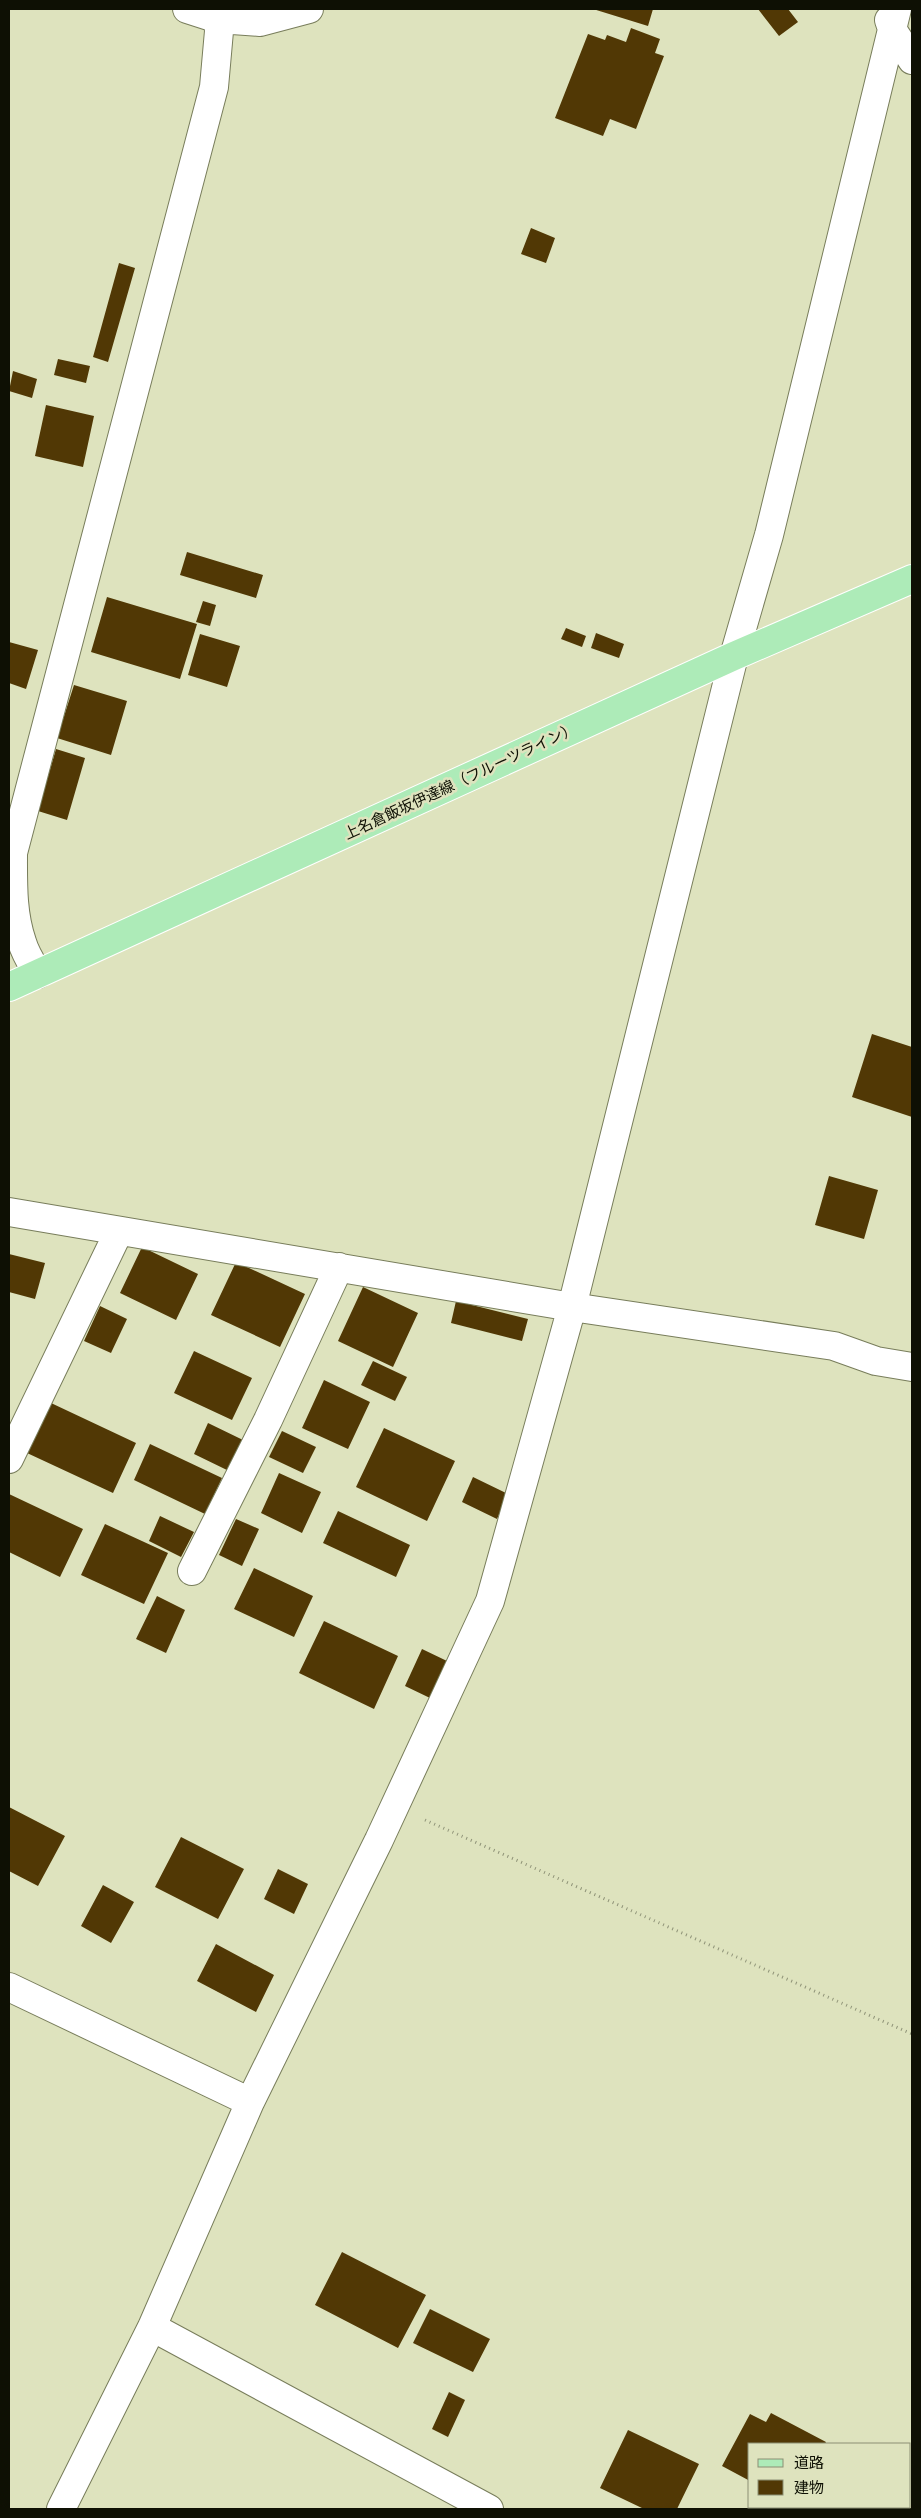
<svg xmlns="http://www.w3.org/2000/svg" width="921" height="2518" viewBox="0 0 921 2518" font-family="Arial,'Noto Sans JP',sans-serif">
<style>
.building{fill:#513805}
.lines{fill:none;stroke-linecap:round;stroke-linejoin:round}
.minor-casing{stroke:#787d5b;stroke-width:30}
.major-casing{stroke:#fff;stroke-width:30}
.path{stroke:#8f9378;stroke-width:3;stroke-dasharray:1 4;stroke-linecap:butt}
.minor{stroke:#fff;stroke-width:28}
.major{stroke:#adebb8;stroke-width:28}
.labels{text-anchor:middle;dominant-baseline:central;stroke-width:5;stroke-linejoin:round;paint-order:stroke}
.street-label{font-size:15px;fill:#0e1004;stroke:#dee3be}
</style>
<rect width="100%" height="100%" fill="#dee3be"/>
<!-- building -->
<path class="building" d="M593,9H653L648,26Z
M758,9H788L798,22L779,36Z
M631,28L660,39L655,53L664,56L636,129L610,119L603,136L555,118L588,34L605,40L607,35L626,42Z
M531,228L555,238L546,263L521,254Z
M119,263L135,268L108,362L93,357Z
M58,359L90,366L86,383L54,375Z
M13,371L37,379L32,398L9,391Z
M46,405L94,416L83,467L35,456Z
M187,552L263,575L256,598L180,575Z
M107,597L197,624L180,679L91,652Z
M203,601L216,605L210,626L196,622Z
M566,628L586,636L582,647L561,639Z
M596,633L624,644L619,658L591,648Z
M200,634L240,646L227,687L188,675Z
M9,642L38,650L26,689L9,683Z
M74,685L127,701L111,755L57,738Z
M56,749L85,758L67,820L38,811Z
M872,1034L912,1047V1117L852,1097Z
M829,1176L878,1190L864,1239L815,1225Z
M142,1247L198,1274L176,1320L120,1293Z
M9,1254L45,1263L35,1299L9,1292Z
M236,1262L305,1294L280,1347L211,1315Z
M363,1287L418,1313L393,1367L338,1341Z
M456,1301L528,1319L522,1341L451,1323Z
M100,1306L127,1319L111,1353L84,1341Z
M194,1351L252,1378L232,1420L174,1393Z
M373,1361L407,1377L395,1401L361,1385Z
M324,1380L370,1402L348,1449L302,1428Z
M51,1403L136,1443L113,1493L27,1453Z
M208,1423L243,1440L229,1471L194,1454Z
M384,1428L455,1461L427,1521L356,1487Z
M282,1431L316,1447L303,1473L269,1457Z
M150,1444L222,1478L205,1514L134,1480Z
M279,1473L321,1492L302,1533L261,1513Z
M473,1477L508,1494L497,1519L462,1502Z
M9,1494L83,1529L60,1577L9,1552Z
M338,1511L410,1545L396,1577L323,1543Z
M160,1516L194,1532L181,1557L149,1541Z
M236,1519L259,1529L242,1566L219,1555Z
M105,1524L168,1553L144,1604L81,1575Z
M254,1568L313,1596L294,1637L234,1609Z
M157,1596L185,1610L166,1653L136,1639Z
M324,1621L398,1656L374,1709L299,1673Z
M422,1649L447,1661L430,1698L405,1686Z
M9,1807L65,1836L38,1886L9,1871Z
M181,1837L244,1869L218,1919L155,1887Z
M278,1869L308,1884L294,1914L264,1899Z
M103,1885L134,1902L111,1943L81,1926Z
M216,1944L274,1975L256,2012L197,1981Z
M342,2252L426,2295L398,2348L315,2305Z
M430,2309L490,2339L473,2372L413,2343Z
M449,2392L465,2400L448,2437L432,2429Z
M771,2413L826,2442L825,2444H750V2481L722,2466L750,2414L766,2422Z
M628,2430L699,2464L677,2509H644L600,2488Z"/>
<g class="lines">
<!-- minor casing -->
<g class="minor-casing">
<path id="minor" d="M187,9L218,19L260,22L309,9
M889,20L892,29L912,60
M38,974C32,964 25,953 22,942C12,913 13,883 13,853L214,87L219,31L217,9
M9,1212L572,1307L834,1346L876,1361L912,1367
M9,1459L119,1231
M192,1571L268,1420L339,1267
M9,1987L250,2102
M152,2327L489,2509
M61,2509L152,2327L250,2102L379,1840L490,1601L572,1307L734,656L769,535L897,9"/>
</g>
<!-- major casing -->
<g class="major-casing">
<path id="major" d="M9,987L734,656L912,579"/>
</g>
<!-- path -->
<path class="path" d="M425,1820L912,2034"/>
<!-- minor -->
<use href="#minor" class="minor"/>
<!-- major -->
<use href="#major" class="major"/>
</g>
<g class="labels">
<!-- street labels -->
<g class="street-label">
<text transform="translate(460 781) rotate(-25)">上名倉飯坂伊達線（フルーツライン）</text>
</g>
</g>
<!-- border -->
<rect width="921" height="2518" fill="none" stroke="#0e1004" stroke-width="20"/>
<!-- legend -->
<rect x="748" y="2443" width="162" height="65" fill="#dee3be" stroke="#8b8f74"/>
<rect x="758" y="2459" width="25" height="8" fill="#adebb8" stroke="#8b8f74"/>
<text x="794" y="2468" font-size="15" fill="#0e1004">道路</text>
<rect x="758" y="2480" width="25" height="15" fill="#513805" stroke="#8b8f74"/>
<text x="794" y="2493" font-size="15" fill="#0e1004">建物</text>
</svg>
